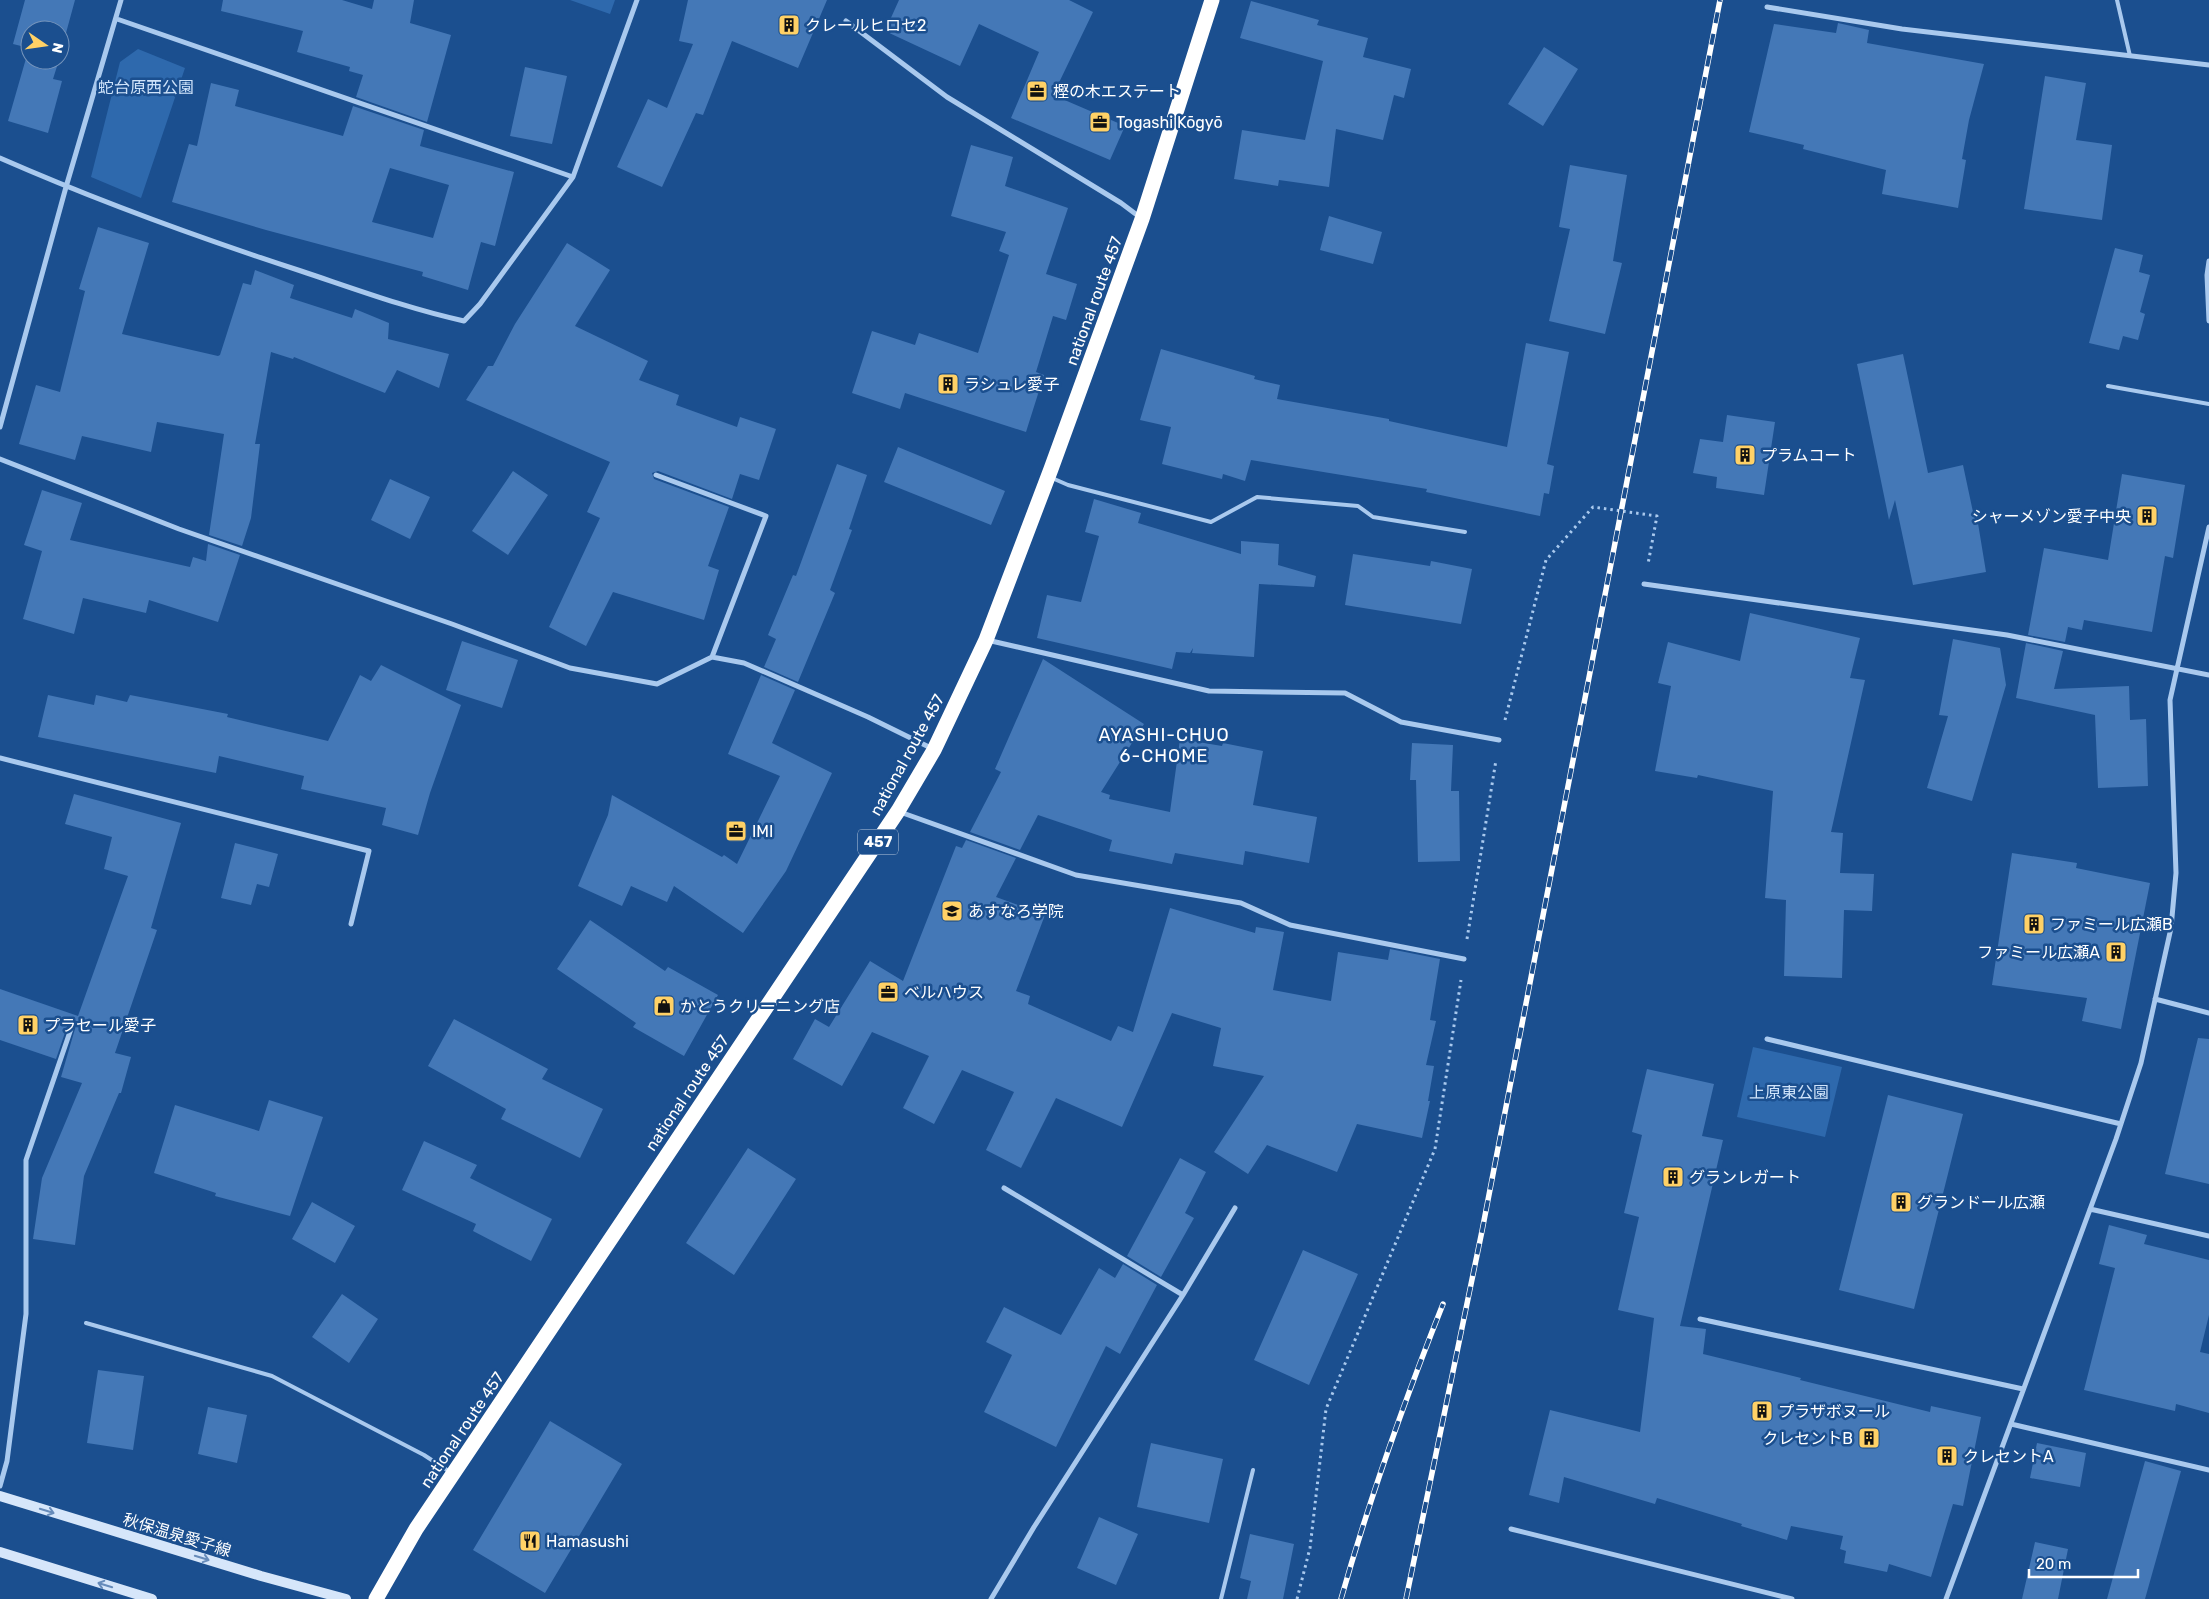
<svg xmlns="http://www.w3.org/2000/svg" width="2209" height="1599" viewBox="0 0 2209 1599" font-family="Rubik,'Noto Sans JP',sans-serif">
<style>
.green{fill:#2e69ad}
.building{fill:#4478b7;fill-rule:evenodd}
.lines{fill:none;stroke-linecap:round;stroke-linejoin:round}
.path{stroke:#a9c9ee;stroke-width:3;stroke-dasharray:2.5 4;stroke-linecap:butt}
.lane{stroke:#a9c9ee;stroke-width:4}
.street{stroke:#a9c9ee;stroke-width:5}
.secondary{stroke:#d6e6fa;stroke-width:10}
.highway{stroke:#fff;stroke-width:15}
.rail-casing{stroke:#fff;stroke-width:5.5}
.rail{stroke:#1b4f8f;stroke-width:4;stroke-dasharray:11;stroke-linecap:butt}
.oneway{stroke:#668bba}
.labels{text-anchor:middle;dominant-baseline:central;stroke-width:5;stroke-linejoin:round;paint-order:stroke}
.shield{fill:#1b4f8f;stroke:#bbcadd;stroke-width:1}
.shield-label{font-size:15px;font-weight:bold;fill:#fff}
.poi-label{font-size:16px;fill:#fff;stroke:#1b4f8f;text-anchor:start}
.park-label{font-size:16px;fill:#cfe3fa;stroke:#1b4f8f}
.street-label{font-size:16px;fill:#fff;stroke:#1b4f8f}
.neighbourhood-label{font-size:18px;letter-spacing:1px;fill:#fff;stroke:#1b4f8f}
</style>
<rect width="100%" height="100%" fill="#1b4f8f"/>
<!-- green -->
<path class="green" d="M570,0H615L610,14Z
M138,49L185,68L141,198L91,177L120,62Z
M1753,1047L1842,1067L1825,1137L1737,1117Z"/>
<!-- building -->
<path class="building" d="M25,0H75L60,55V30H30V60H59L53,79L62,81L48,133L8,121L29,48L13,44Z
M223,0H342L372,9L374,0H414L410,23L451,35L427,122L356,97L363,75L349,71L350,67L297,52L303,31L221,11Z
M688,0H827L798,68L732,41L703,115L696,113L662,187L617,167L648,99L667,108L693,44L679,41Z
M899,0H1069L1093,12L1053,95L1125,126L1110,160L1011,118L1039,52L979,24L960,66L885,31Z
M1251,1L1319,20L1317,25L1368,38L1363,57L1411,69L1404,98L1394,95L1383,140L1336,129L1329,187L1279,180L1278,186L1234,179L1242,130L1305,140L1323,61L1240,38Z
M1838,23L1869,30L1867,43L1984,64L1969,120L1962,159L1966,160L1958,208L1882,194L1886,170L1803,149L1804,145L1749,132L1774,24L1836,33Z
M1544,47L1578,69L1543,126L1508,104Z
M525,67L567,76L552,144L510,136Z
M2045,76L2086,83L2076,140L2112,145L2102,220L2024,209Z
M211,83L239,90L235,106L343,136L353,106L424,130L420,146L514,172L495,246L481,242L468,290L422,276L423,272L266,230L172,202L189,144L197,146ZM390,168L449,185L433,238L372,222Z
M971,145L1013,157L1005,186L1068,208L1046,274L1077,284L1066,320L1053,316L1036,372L1044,375L1026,432L905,393L900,409L852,393L872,331L915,345L919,333L978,353L1009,255L999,251L1006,232L951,216Z
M1570,165L1627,175L1613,261L1622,263L1605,334L1549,321L1570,229L1559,227Z
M1329,216L1382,232L1373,264L1320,250Z
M98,227L149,243L122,334L218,356L220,355L243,283L251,285L255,270L294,285L290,298L352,318L355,309L389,323L388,339L449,354L439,388L397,370L385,393L294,357L293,359L271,352L255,444H260L251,518L242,546L209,535L224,434L157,422L151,452L82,436L75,460L19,444L36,385L60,392L85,291L79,289Z
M567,243L610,270L575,326L648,361L639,380L679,395L676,405L737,427L740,417L776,429L759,480L740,474L732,499L658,471L652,473L654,479L729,507L708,566L719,570L704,620L613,592L586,646L549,627L600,518L587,512L610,462L466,400L488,366H493L515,324Z
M2115,248L2143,255L2139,272L2150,275L2140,312L2145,314L2138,340L2123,336L2119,350L2089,343Z
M1526,343L1569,352L1547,464L1554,466L1549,494L1544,493L1540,516L1426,492L1427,489L1251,460L1245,481L1223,474L1222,479L1162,464L1171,427L1140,420L1161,349L1255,376L1254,379L1280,385L1277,399L1389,419V421L1507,447Z
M1903,354L1928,473L1963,465L1973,512L1976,511L1986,572L1913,585L1895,500L1889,520L1857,364Z
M1727,415L1775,422L1764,495L1716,488L1717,477L1693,473L1700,439L1723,442Z
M898,447L1005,491L991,525L884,482Z
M837,464L867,475L849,529L852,530L830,590L835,593L798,682L764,667L776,639L768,635L793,575L796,576Z
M513,471L548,495L508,555L472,531Z
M2122,474L2185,485L2173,558L2165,556L2152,632L2084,620L2082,630L2068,627L2065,642L2028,635L2044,548L2108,560Z
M390,479L430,497L410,539L371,520Z
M42,490L82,503L70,540L190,567L193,557L206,561L208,544L240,555L218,622L149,600L146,613L83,598L74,634L23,619L42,551L24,545Z
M1094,499L1141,513L1138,523L1241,554V541L1279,544L1278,565L1316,576L1314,587L1259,584L1254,657L1192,653L1193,648L1190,653L1176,652L1172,669L1037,638L1047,595L1081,602L1099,536L1085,532Z
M1353,554L1430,566L1431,561L1472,569L1461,624L1345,605Z
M1750,613L1860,638L1850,678L1865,680L1831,832L1843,833L1840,873L1874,874L1872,911L1844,910L1842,978L1784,976L1786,900L1765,898L1773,791L1698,775L1697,778L1655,771L1671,686L1658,683L1668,642L1740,661Z
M1953,639L2000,648L2006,685L1972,801L1927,788L1948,716L1939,715Z
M462,641L518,660L502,708L446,690Z
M2026,643L2063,651L2054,689L2129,686L2130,720L2146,719L2148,786L2098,788L2095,715L2016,698Z
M1043,659L1144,724L1101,792L1110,795L1109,799L1170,812L1180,739L1222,746L1223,743L1263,751L1253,805L1317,817L1309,863L1245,851L1243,865L1175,853L1172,864L1109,851L1112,840L1038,815L1020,850L970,832L1001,772L995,769Z
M381,665L461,705L430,793L418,835L382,825L386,808L301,789L304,776L219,756L216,773L38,737L48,695L94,705L96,695L127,702L130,695L228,714L227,717L328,741L360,675L371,681Z
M761,675L795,690L772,743L832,773L786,871L743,933L674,886L667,902L631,886L622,906L578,886L608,815L612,795L722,857L724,855L737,864L780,776L728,754Z
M1412,743L1453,745L1451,791H1459L1460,861L1418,862L1416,780H1410Z
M74,794L181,823L151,928L157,930L115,1053L131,1057L121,1093H119L84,1176L75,1245L33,1239L42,1178L82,1083L61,1077L77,1022L74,1019L69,1021L56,1059L0,1040V989L78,1016L128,876L104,869L112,837L65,824Z
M966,840L1016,858L996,897L1045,915L1016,991L1030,996L1028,1004L1111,1041L1118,1026L1133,1032L1170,908L1255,933L1256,927L1284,932L1273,990L1331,1001L1338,952L1388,960L1390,949L1440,959L1430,1020L1436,1021L1426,1065L1434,1066L1428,1101H1430L1422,1138L1357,1124L1337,1172L1267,1145L1248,1174L1214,1152L1264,1076L1213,1066L1221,1028L1172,1013L1122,1127L1056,1098L1021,1168L986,1150L1014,1092L962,1070L934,1124L903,1108L929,1056L872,1032L842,1086L793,1059L815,1019L829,1027L870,961L903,981L956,846L962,848Z
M235,843L278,854L269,887L257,884L251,905L221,898Z
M2012,853L2077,863L2076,868L2150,883L2121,1029L2082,1021L2087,998L1992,985Z
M590,920L665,971L668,967L718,995L684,1056L633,1027L636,1023L557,969Z
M454,1019L548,1069L542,1079L603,1109L580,1158L501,1119L506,1109L428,1066Z
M2198,1038L2209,1039V1184L2165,1174Z
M1647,1069L1714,1084L1702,1136L1723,1140L1680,1326L1706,1329L1703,1354L1801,1378L1800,1380L1930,1412L1931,1406L1981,1417L1963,1506L1953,1504L1931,1577L1889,1564L1887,1572L1844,1563L1846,1551L1840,1549L1843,1536L1791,1526L1787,1540L1741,1526L1742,1524L1657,1498L1655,1504L1564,1477L1559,1503L1529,1495L1550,1410L1640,1432L1654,1318L1618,1310L1639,1217L1624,1213L1642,1135L1632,1132Z
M1888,1095L1963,1114L1914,1309L1839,1290Z
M269,1100L323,1117L290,1216L215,1196L216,1193L154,1173L175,1105L259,1131Z
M424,1141L477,1165L470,1178L552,1219L531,1261L473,1231L476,1224L402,1190Z
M748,1148L796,1179L734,1275L686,1243Z
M1180,1158L1206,1172L1185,1213L1194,1218L1161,1277L1127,1256Z
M312,1202L355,1226L335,1263L292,1239Z
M2109,1225L2147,1235L2144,1244L2209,1260V1315L2200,1352L2209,1354V1413L2176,1404L2175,1411L2084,1390L2115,1268L2099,1264Z
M1303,1250L1358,1274L1309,1385L1254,1360Z
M1123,1264L1157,1285L1120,1354L1106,1346L1056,1447L984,1412L1012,1355L986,1342L1004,1307L1061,1335L1099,1268L1115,1278Z
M342,1294L378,1319L349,1363L312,1337Z
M98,1370L144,1376L133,1450L87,1443Z
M208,1407L247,1415L237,1463L198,1454Z
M550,1421L622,1464L545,1593L473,1550Z
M1151,1443L1223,1459L1209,1523L1137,1507Z
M2037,1443L2086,1453L2080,1487L2030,1478Z
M2145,1461L2181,1471L2145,1599H2107Z
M1099,1517L1138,1534L1116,1585L1077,1568Z
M1250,1534L1294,1544L1283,1599H1247L1251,1581L1240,1578Z
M2035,1542L2068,1549L2058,1599H2022Z"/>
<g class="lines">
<!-- path -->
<path class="path" d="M1505,720L1546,560L1593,507L1657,516L1648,564
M1467,939L1496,760
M1297,1599L1310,1548L1326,1409L1435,1149L1461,980"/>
<!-- lane -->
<path class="lane" d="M2117,0L2130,56
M2108,386L2209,404
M1052,478L1068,485L1211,522L1257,497L1358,506L1373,517L1465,532
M86,1323L272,1376L424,1455L450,1472
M1221,1599L1253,1470"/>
<!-- street -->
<path class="street" d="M1767,7L1902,29L2209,65
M117,19L573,177
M846,21L947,97L1121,203L1141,218
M0,158C98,201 200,238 301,271C355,289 409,309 464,321L480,304L573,177L637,0
M2209,261L2207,275L2209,321
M0,427L66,187L121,0
M0,459L179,529L452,624L570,668L657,684L712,657L744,663L868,717L933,749
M656,475L766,516L712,657
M1644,584L2007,635L2209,675
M987,640L1209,691L1345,693L1401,722L1499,740
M0,758L369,851L351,924
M900,812L1076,875L1241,903L1290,925L1464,959
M2155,999L2209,1013
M1767,1039L2121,1124
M1004,1188L1183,1295
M2090,1209L2209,1236
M1700,1319L2023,1389
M2011,1424L2209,1470
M0,1486L7,1461L26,1314V1160L73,1023
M1511,1529L1792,1599
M991,1599L1034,1527L1183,1295L1235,1208
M1946,1599L2116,1139L2141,1063L2171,928L2176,873L2170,700L2209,527"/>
<!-- secondary -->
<path class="secondary" d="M0,1496L261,1576L346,1599
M0,1552L152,1599"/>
<!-- highway -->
<path class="highway" d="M376,1599L416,1529L898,811L934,750L986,640L1051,469L1142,219L1212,0"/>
<!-- rail casing -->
<g class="rail-casing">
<path id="rail" d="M1341,1599C1370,1497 1404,1402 1443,1304
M1406,1599L1482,1231L1720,0"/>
</g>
<!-- rail -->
<use href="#rail" class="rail"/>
</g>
<!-- one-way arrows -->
<defs><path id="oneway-shaft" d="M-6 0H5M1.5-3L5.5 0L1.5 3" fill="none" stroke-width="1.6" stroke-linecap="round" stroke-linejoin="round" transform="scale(1.25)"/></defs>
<g class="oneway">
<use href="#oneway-shaft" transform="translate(47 1511) rotate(17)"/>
<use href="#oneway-shaft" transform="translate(202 1558) rotate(17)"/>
<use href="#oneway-shaft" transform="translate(105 1585) rotate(-163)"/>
</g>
<!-- icons -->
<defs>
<g id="building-square" transform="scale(1.125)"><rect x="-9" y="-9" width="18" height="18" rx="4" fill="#ffd166" stroke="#1b4f8f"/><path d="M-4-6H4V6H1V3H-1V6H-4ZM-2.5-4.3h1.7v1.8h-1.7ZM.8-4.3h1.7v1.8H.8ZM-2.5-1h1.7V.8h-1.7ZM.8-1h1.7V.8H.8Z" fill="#111"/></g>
<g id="office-square" transform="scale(1.125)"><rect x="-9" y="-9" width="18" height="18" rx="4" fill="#ffd166" stroke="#1b4f8f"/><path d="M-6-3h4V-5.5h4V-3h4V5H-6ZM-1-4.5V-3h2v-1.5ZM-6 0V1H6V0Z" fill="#111"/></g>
<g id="school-square" transform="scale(1.125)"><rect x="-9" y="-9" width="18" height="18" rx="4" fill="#ffd166" stroke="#1b4f8f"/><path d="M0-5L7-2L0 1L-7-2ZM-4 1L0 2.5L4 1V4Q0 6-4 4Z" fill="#111"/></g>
<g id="shop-square" transform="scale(1.125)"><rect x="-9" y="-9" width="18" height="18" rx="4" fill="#ffd166" stroke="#1b4f8f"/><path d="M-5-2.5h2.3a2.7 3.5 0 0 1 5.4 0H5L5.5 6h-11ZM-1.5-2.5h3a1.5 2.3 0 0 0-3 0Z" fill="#111"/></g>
<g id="restaurant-square" transform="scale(1.125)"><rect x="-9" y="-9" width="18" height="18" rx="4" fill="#ffd166" stroke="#1b4f8f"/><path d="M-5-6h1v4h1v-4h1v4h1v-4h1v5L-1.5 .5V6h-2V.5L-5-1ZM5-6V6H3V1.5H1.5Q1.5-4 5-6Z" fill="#111"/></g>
</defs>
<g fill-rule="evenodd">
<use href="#building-square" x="789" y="25"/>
<use href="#office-square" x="1037" y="91"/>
<use href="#office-square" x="1100" y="122"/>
<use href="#building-square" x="948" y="384"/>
<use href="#building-square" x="1745" y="455"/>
<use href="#building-square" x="2147" y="516"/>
<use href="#office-square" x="736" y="831"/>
<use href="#school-square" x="952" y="911"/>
<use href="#building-square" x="2034" y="924"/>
<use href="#building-square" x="2116" y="952"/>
<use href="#office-square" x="888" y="992"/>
<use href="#shop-square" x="664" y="1006"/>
<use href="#building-square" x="28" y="1025"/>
<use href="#building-square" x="1673" y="1177"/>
<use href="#building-square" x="1901" y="1202"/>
<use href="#building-square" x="1762" y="1411"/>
<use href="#building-square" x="1869" y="1438"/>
<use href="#building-square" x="1947" y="1456"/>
<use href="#restaurant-square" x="530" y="1541"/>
</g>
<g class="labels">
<!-- shield labels -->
<rect class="shield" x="858" y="829.5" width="40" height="25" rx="4"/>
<g class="shield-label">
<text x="878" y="842">457</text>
</g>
<!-- poi labels -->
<g class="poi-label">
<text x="805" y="25">クレールヒロセ2</text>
<text x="1053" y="91">樫の木エステート</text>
<text x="1116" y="122">Togashi Kōgyō</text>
<text x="964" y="384">ラシュレ愛子</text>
<text x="1761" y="455">プラムコート</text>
<text x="2131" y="516" text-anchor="end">シャーメゾン愛子中央</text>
<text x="752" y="831">IMI</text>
<text x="968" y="911">あすなろ学院</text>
<text x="2050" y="924">ファミール広瀬B</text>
<text x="2100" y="952" text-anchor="end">ファミール広瀬A</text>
<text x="904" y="992">ベルハウス</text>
<text x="680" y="1006">かとうクリーニング店</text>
<text x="44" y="1025">プラセール愛子</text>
<text x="1689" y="1177">グランレガート</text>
<text x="1917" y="1202">グランドール広瀬</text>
<text x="1778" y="1411">プラザボヌール</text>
<text x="1853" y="1438" text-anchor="end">クレセントB</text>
<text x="1963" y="1456">クレセントA</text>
<text x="546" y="1541">Hamasushi</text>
</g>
<!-- park labels -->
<g class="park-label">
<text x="146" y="87">蛇台原西公園</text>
<text x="1789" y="1092">上原東公園</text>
</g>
<!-- street labels -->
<g class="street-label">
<text transform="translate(1094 301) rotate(-70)">national route 457</text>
<text transform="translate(907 755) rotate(-61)">national route 457</text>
<text transform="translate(687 1093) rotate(-56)">national route 457</text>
<text transform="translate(462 1430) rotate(-56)">national route 457</text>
<text transform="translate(177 1535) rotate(17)">秋保温泉愛子線</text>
</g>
<!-- neighbourhood labels -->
<g class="neighbourhood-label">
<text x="1164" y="735">AYASHI-CHUO<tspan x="1164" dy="21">6-CHOME</tspan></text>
</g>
</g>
<!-- north arrow -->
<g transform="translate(45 45) rotate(103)"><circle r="24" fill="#1b4f8f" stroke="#7695bc"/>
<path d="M0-4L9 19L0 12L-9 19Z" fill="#ffd166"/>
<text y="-8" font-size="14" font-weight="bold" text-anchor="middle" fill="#ffffff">N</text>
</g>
<!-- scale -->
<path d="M2029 1569v8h109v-8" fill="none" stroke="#ffffff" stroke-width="2.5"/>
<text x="2036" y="1569" font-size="15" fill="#ffffff" stroke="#1b4f8f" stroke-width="4" paint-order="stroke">20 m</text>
</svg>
